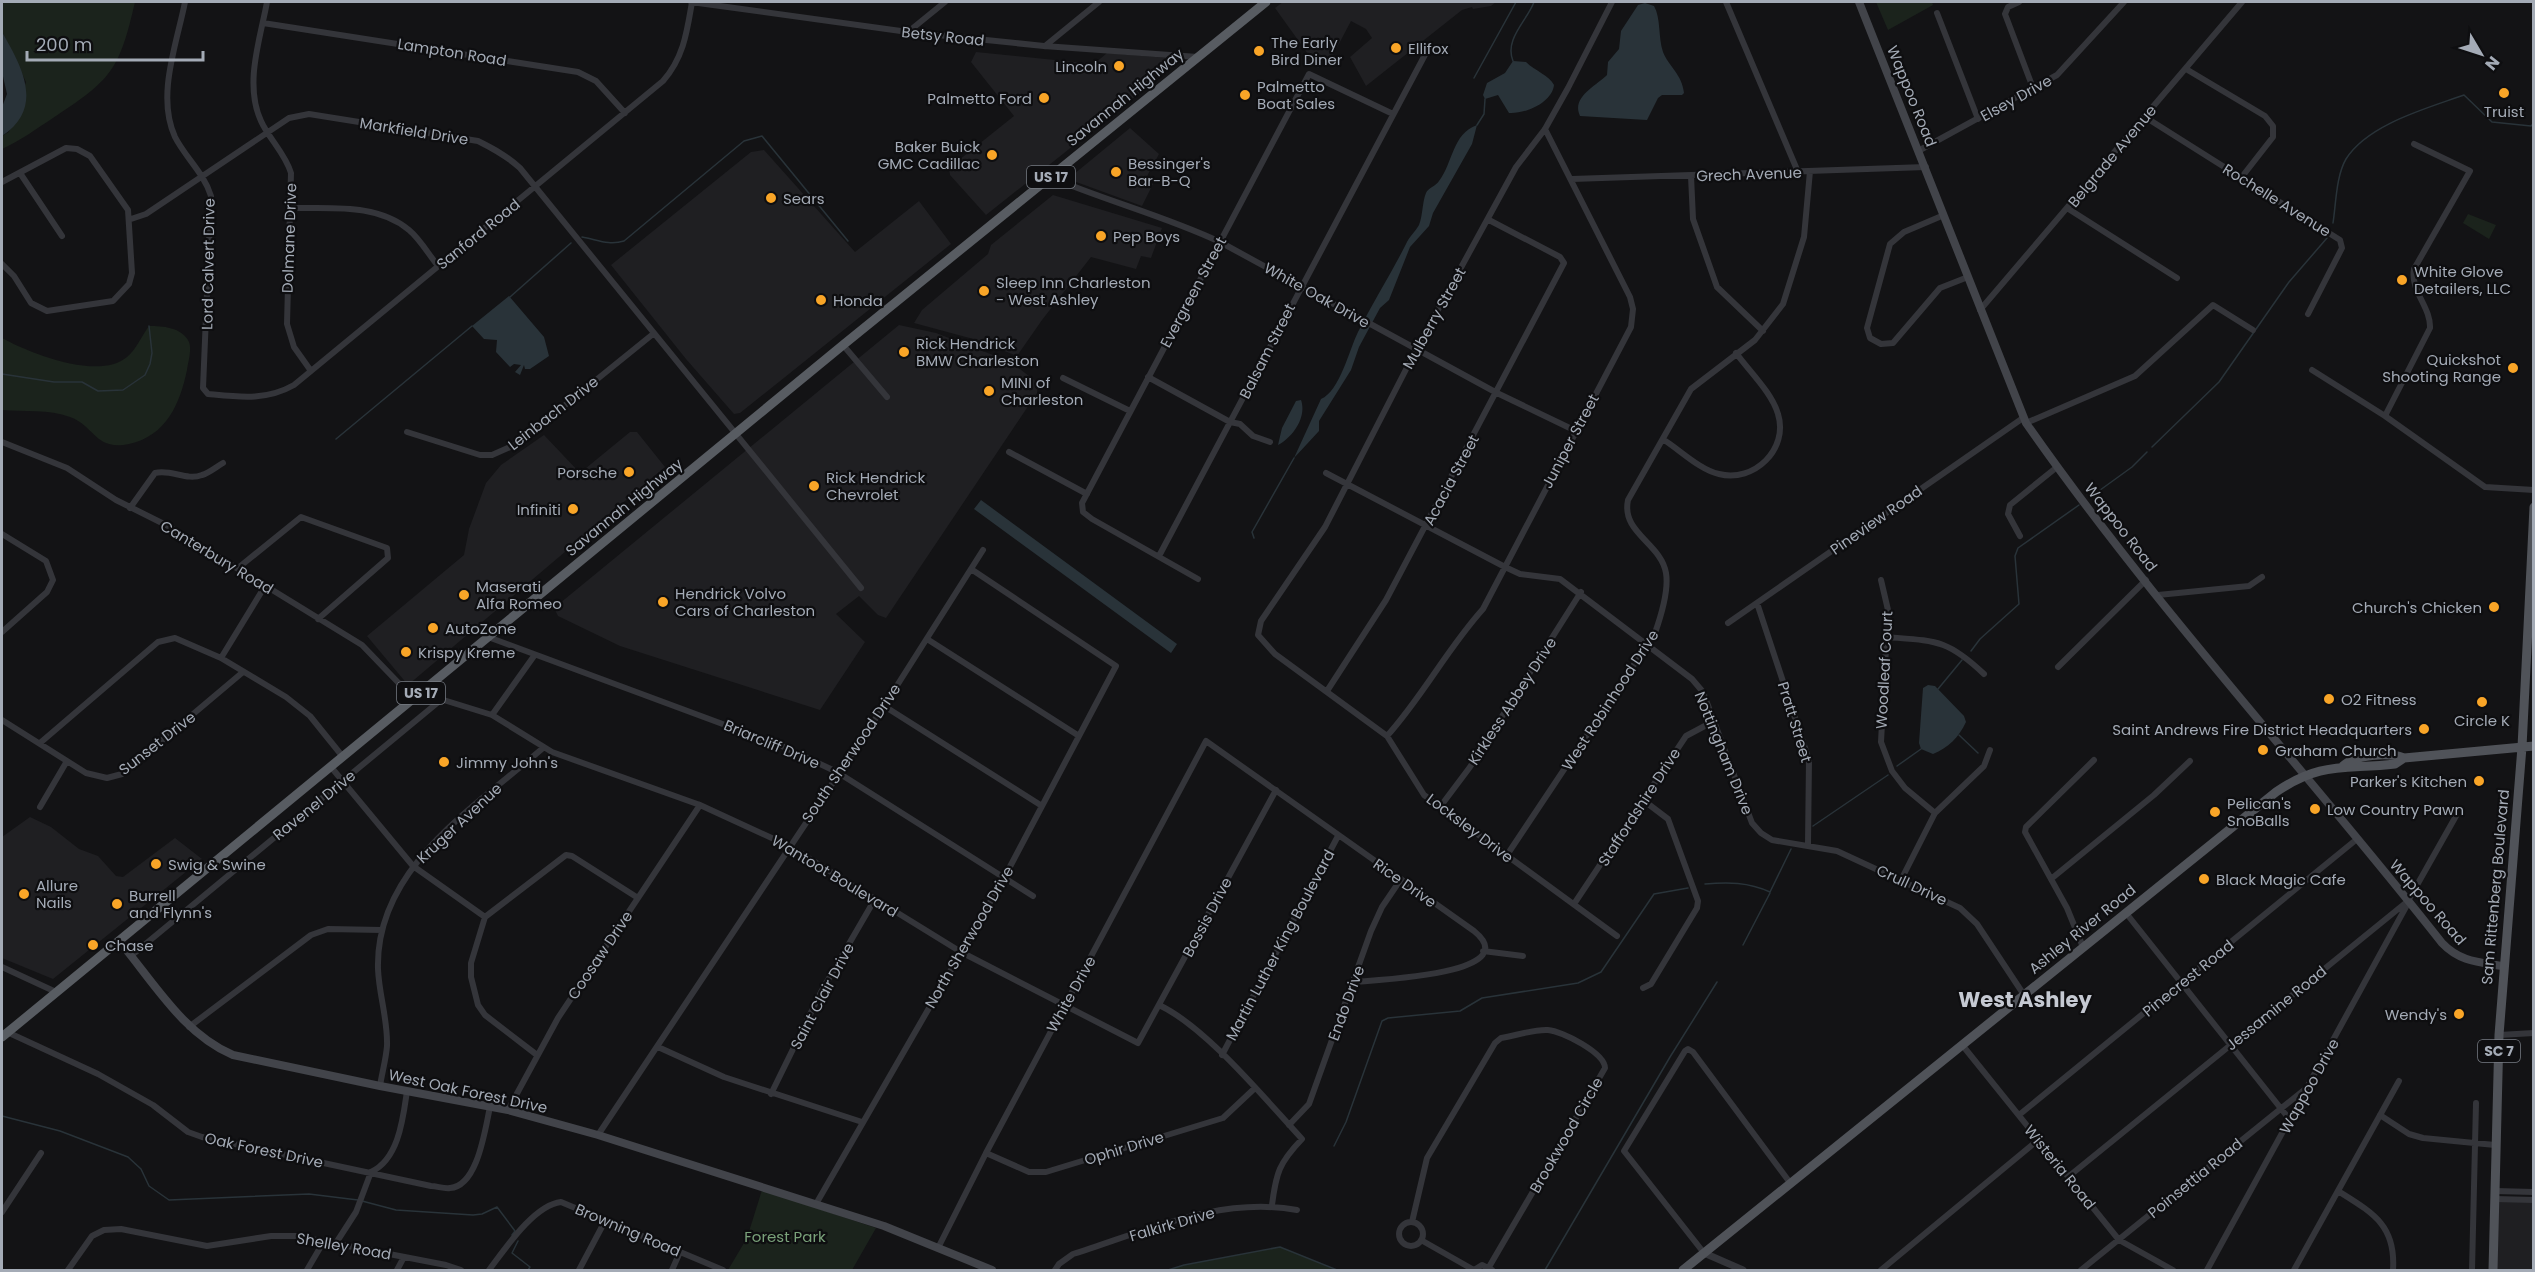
<svg xmlns="http://www.w3.org/2000/svg" width="2535" height="1272" viewBox="0 0 2535 1272" font-family="Poppins,sans-serif">
<style>
.built{fill:#1f1f22}
.green{fill:#1b231c}
.water{fill:#293339}
.lines{fill:none;stroke-linecap:round;stroke-linejoin:round}
.stream{stroke:#293339;stroke-width:1.5}
.minor{stroke:#34353a;stroke-width:6}
.tertiary{stroke:#34353a;stroke-width:7}
.secondary{stroke:#42444a;stroke-width:8}
.primary{stroke:#505359;stroke-width:9}
.trunk{stroke:#585c62;stroke-width:9}
.poi-dot{fill:#f9a527;stroke:#0e0e10;stroke-width:2}
.labels{text-anchor:middle;dominant-baseline:central;stroke-width:4.5;stroke-linejoin:round;paint-order:stroke}
.shield{fill:#0e0e10;stroke:#777c84;stroke-width:1.5}
.shield-label{font-size:14px;font-weight:bold;fill:#a4abb6}
.street-label{font-size:15px;fill:#a4abb6;stroke:#0e0e10}
.poi-label{font-size:15px;fill:#a4abb6;stroke:#0e0e10;text-anchor:start}
.park-label{font-size:15px;fill:#7aa27a;stroke:#0e0e10}
.district-label{font-size:21px;font-weight:bold;fill:#c5c9d2;stroke:#0e0e10}
</style>
<rect width="100%" height="100%" fill="#131315"/>
<!-- built -->
<path class="built" d="M1283,2H1496L1491,6L1473,9L1472,7L1462,10L1366,86L1350,57L1372,38L1366,29L1351,21L1332,57L1318,68L1275,8Z
M976,52L1094,64L1107,53L1168,58L1176,64L986,215L950,175L949,168L1014,116L971,62Z
M1130,128L1159,154L1146,178L1153,184L1142,206L1068,179Z
M764,150L855,252L919,201L951,244L740,413L734,414L686,359L611,265L751,152Z
M1053,195L1162,228L1151,258L1141,256L1136,269L1091,257L1042,320L1017,356L977,340L914,323L922,310L988,254L991,245Z
M899,325L936,333L1011,362L1038,383L1037,393L886,618L878,615L859,596L836,614L865,642L820,710L620,646L558,616L554,608Z
M630,432H637L665,467L408,685L367,636L464,555L469,529L486,483L501,465L544,435L580,473Z
M30,817L51,827L79,849L98,856L116,876L123,877L175,838L202,859L53,979L2,958V837Z
M2495,1199L2533,1200V1270H2493Z"/>
<!-- green -->
<path class="green" d="M2,2H135C119,71 112,79 53,118C36,129 20,141 2,149V136L9,132L26,82L2,32Z
M1876,2H1932L1933,5L1888,30Z
M2468,214L2496,225L2489,239L2463,223Z
M149,326C162,326 182,327 189,342C192,350 188,362 187,370C180,404 166,436 129,444C95,451 95,426 70,417C49,409 24,412 2,410V338C29,353 99,381 127,357C136,350 142,335 149,326Z
M762,1190L876,1228L852,1270H728L747,1238Z
M1280,1247L1335,1270H1168L1184,1265Z"/>
<!-- water -->
<path class="water" d="M1645,3L1654,6C1661,18 1658,37 1663,52C1669,67 1682,74 1684,93L1682,95H1662L1658,98L1647,120L1580,116C1571,97 1596,86 1607,75L1608,62L1619,49L1621,31L1638,5Z
M2,32C22,67 45,107 2,136V107L7,94L2,72Z
M1513,61L1526,62C1535,71 1549,75 1554,85C1552,103 1525,114 1509,113L1498,95L1485,99L1483,95L1487,83L1505,73Z
M1477,125L1472,144L1433,213L1429,226L1410,247L1389,300L1380,308L1359,347L1351,370L1319,421V431L1294,458L1321,399C1340,391 1349,350 1358,332C1373,302 1391,274 1406,244C1409,237 1415,232 1419,225C1423,215 1422,203 1426,193C1428,188 1436,186 1439,181C1453,163 1452,134 1477,125Z
M509,296L544,337L549,356L530,369H525L524,365L520,375L515,372L521,365L514,364L510,367L496,352L497,340L484,339L472,326Z
M1301,400C1307,417 1293,437 1278,445L1282,428L1296,401Z
M981,500L1177,644L1171,653L974,509Z
M1928,685L1935,686L1964,716L1966,722C1959,737 1948,748 1933,754L1921,749L1919,743L1923,688Z"/>
<g class="lines">
<!-- stream -->
<path class="stream" d="M1513,61C1504,39 1527,21 1534,2
M1474,78L1516,2
M1477,125L1484,114L1485,99
M2333,223C2336,204 2336,176 2346,159C2368,124 2428,108 2464,95L2492,122L2531,126L2534,123
M582,237C596,239 608,246 624,241L744,141L762,136L848,241
M510,297L571,243
M2,374L54,382H82L98,391L123,390L145,375L150,364L152,353L149,326
M336,439L472,326
M2152,447L2219,382L2289,282L2327,238
M2096,493L2132,467L2147,452
M1254,538L1252,532L1294,458
M1971,651L1980,639L2019,604L2015,556L2018,548L2079,505
M1938,689L1962,660
M1959,735L1978,753
M1897,766L1921,749
M1813,826L1888,775
M1705,884C1728,882 1748,882 1770,892L1791,849
M1743,945L1770,893
M2,1116L60,1131L128,1157L141,1169L149,1186L169,1200L309,1194L358,1200
M1334,1146L1346,1122L1382,1021L1388,1018L1460,1011L1482,998L1578,983L1601,972L1654,894L1688,888
M362,1201L396,1210L473,1215L482,1214L497,1207L515,1231L512,1235
M518,1241L512,1253L530,1267L528,1270
M852,1270H893
M1168,1270L1184,1265L1280,1247L1337,1270
M1545,1270L1670,1057L1717,982"/>
<!-- minor -->
<path class="minor" d="M185,2C177,43 156,96 175,137C185,157 204,173 211,196L203,388L208,394C239,397 266,401 294,385L663,81C684,57 687,31 692,2
M267,2C260,40 244,84 261,121C269,139 285,153 291,173L287,324L294,347L311,371
M691,2L908,32L1044,46L1198,57
M1612,2L1568,88L1545,129L1516,167L1417,348L1325,527L1261,621L1258,635L1275,654L1387,736L1424,795L1617,936
M1726,2L1798,172
M2019,2L2008,7L2005,14L2033,88
M1937,13L1978,119
M263,23L578,72L596,81L625,113
M908,32L945,2
M1045,46L1099,2
M2186,69L2265,116L2273,126V137L2241,178
M2145,117L2340,240L2342,248L2308,314
M1920,150L2057,75L2124,2
M20,173L62,236
M1691,176L1693,219L1717,287L1763,331
M1050,177C1106,201 1165,216 1220,242L1497,393L1576,431
M1572,179L1926,167
M2,182L66,148L77,149L90,156L128,210L132,273L129,284L113,301L47,311L31,303L14,276L2,264
M292,208C331,209 377,203 409,230C420,239 429,255 438,266
M2067,208L2177,278
M1944,215L1904,232L1890,244L1867,328L1870,338L1881,344L1893,343L1940,288L1968,277
M131,219L146,214L289,118L309,114L478,141C494,149 507,156 520,168L861,588
M1980,310L2242,2
M843,345L887,397
M2312,370L2385,416L2485,487L2534,490
M1148,377L1230,422L1240,424L1253,436L1270,442
M1063,378L1130,411
M2385,416L2430,328C2431,307 2410,291 2414,269L2470,171L2414,144
M2026,423L2135,376L2213,305L2253,330
M407,432L480,455H492L517,444L653,334
M1664,440C1680,450 1700,470 1719,474C1754,483 1789,449 1778,414C1772,393 1750,372 1736,353
M2,442L67,468L116,500L168,526L362,645L414,699
M1009,452L1087,494
M1326,473L1505,567L1520,574L1560,579L1692,679L1703,692L1752,823L1761,833L1772,840L1837,851L1960,908L1977,924L2024,995
M130,508L155,473C172,469 186,481 202,475C209,473 216,467 223,463
M2,534L46,561L53,580L47,592L2,632
M2020,536L2008,514L2010,505L2057,467
M1159,556L1427,51
M238,568L301,517L387,548L388,558L318,619
M1198,579L1092,519L1083,512L1082,503L1309,74L1393,114
M1881,580L1888,610L1881,742L1892,771L1905,788L1935,813
M2158,595L2249,586L2262,577
M1757,603L1809,760L1808,844
M1728,623L2023,418
M488,637L782,746L837,772L1033,896
M1886,637C1936,641 1947,639 1984,674
M927,639L1079,736
M221,658L265,586
M2058,667L2146,580
M1327,691L1386,600L1564,263L1560,257L1489,220
M421,693L492,715L552,752L700,805L789,846L961,952L1138,1043L1276,790
M884,706L1042,806
M492,715L534,656
M2,720L86,773L107,778L122,774L243,672
M1387,736C1423,696 1447,649 1483,609L1631,327L1633,309L1630,297L1545,129
M40,743L158,642L175,638L221,658L286,697L310,716L343,757
M331,767L413,866L485,917
M40,807L67,761
M1440,807L1470,767L1581,592
M1507,855L1655,633C1661,616 1669,591 1666,573C1661,543 1621,533 1628,500L1691,389L1755,340L1783,304L1804,237L1810,171
M2051,879L2154,795L2190,761
M1901,880L1935,813L1984,766L1990,750
M1574,904L1686,736L1714,721
M2126,913L2290,1120
M2083,947L2067,908L2025,832L2026,827L2094,760
M1483,951L1523,956
M131,956L442,699
M2,967L56,992
M1643,988L1651,984L1697,908L1698,901L1668,819L1643,800
M1159,1005C1206,1027 1265,1099 1302,1139C1279,1163 1276,1173 1272,1205
M189,1027L311,935L328,929L382,930
M7,1032L98,1074L153,1105L188,1132L202,1137L431,1186C437,1186 444,1189 450,1188C478,1186 485,1129 490,1107
M2499,1035L2534,1033
M1963,1046L2119,1240L2173,1270
M658,1047L724,1077L862,1122
M537,1055L485,1015L478,1005L471,977V963L485,917L566,855L572,856L638,898
M1222,1055L1338,836
M380,1086C382,1073 386,1059 387,1046C388,1020 379,995 378,969C375,868 475,807 543,748
M771,1094L821,992L875,899
M508,1110L558,1018L700,805
M2019,1115L2357,839
M2380,1115L2409,1134L2423,1138L2495,1145
M1289,1125L1309,1104L1371,931L1382,907L1401,879
M598,1135L884,706L983,550
M986,1153L1029,1172H1046L1223,1118L1255,1088
M2068,1177L2408,901L2456,816
M2338,1191C2373,1213 2396,1225 2393,1270
M2495,1191L2534,1192
M2495,1199L2534,1200
M816,1204L1004,878L1116,666L971,569
M2,1212L41,1153
M1412,1222L1427,1158L1495,1043L1501,1038C1515,1036 1534,1029 1548,1030C1562,1031 1605,1053 1605,1068L1489,1267
M1399 1234a12 12 0 1 1 24 0a12 12 0 1 1-24 0Z
M1421,1240L1474,1270
M336,1243L356,1212L371,1172C399,1159 403,1118 407,1091
M938,1248L986,1153L1206,741L1474,931C1528,975 1371,980 1354,982
M1704,1253L1624,1151L1685,1051L1688,1049L1693,1052L1791,1184
M68,1270L92,1236L104,1230L121,1229L207,1246L271,1236H296L446,1265L461,1270
M307,1270L324,1241
M397,1270L404,1257
M489,1270C505,1249 534,1205 561,1202L723,1270
M579,1270L605,1221
M672,1270L680,1252
M1055,1270L1059,1264L1073,1254C1146,1231 1220,1196 1297,1210
M1474,1270L1482,1265L1492,1270
M1881,1270L2038,1140
M2081,1270L2304,1090
M2207,1270L2407,905
M2294,1270L2399,1081
M2472,1270L2476,1103"/>
<!-- tertiary -->
<path class="tertiary" d="M1704,1253L1743,1270"/>
<!-- secondary -->
<path class="secondary" d="M1859,2L2026,423C2153,605 2305,769 2442,943C2460,962 2479,962 2503,966
M119,941C153,981 183,1034 233,1055L380,1086L508,1110L598,1135L884,1226L992,1270"/>
<!-- primary -->
<path class="primary" d="M2343,766C2354,755 2389,752 2404,758L2534,746
M1683,1270L2276,792C2322,761 2344,770 2395,764L2404,758
M2493,1270L2499,1035L2522,747L2534,507"/>
<!-- trunk -->
<path class="trunk" d="M2,1037L843,345L1266,2"/>
</g>
<!-- markers -->
<g class="poi-dot">
<circle cx="1396" cy="48" r="6"/>
<circle cx="1259" cy="51" r="6"/>
<circle cx="1119" cy="66" r="6"/>
<circle cx="2504" cy="93" r="6"/>
<circle cx="1245" cy="95" r="6"/>
<circle cx="1044" cy="98" r="6"/>
<circle cx="992" cy="155" r="6"/>
<circle cx="1116" cy="172" r="6"/>
<circle cx="771" cy="198" r="6"/>
<circle cx="1101" cy="236" r="6"/>
<circle cx="2402" cy="280" r="6"/>
<circle cx="984" cy="291" r="6"/>
<circle cx="821" cy="300" r="6"/>
<circle cx="904" cy="352" r="6"/>
<circle cx="2513" cy="368" r="6"/>
<circle cx="989" cy="391" r="6"/>
<circle cx="629" cy="472" r="6"/>
<circle cx="814" cy="486" r="6"/>
<circle cx="573" cy="509" r="6"/>
<circle cx="464" cy="595" r="6"/>
<circle cx="663" cy="602" r="6"/>
<circle cx="2494" cy="607" r="6"/>
<circle cx="433" cy="628" r="6"/>
<circle cx="406" cy="652" r="6"/>
<circle cx="2329" cy="699" r="6"/>
<circle cx="2482" cy="702" r="6"/>
<circle cx="2424" cy="729" r="6"/>
<circle cx="2263" cy="750" r="6"/>
<circle cx="444" cy="762" r="6"/>
<circle cx="2479" cy="781" r="6"/>
<circle cx="2315" cy="809" r="6"/>
<circle cx="2215" cy="812" r="6"/>
<circle cx="156" cy="864" r="6"/>
<circle cx="2204" cy="879" r="6"/>
<circle cx="24" cy="894" r="6"/>
<circle cx="117" cy="904" r="6"/>
<circle cx="93" cy="945" r="6"/>
<circle cx="2459" cy="1014" r="6"/>
</g>
<g class="labels">
<!-- shield labels -->
<g class="shield">
<rect x="1027" y="166" width="48" height="22" rx="4.5"/>
<rect x="397" y="682" width="48" height="22" rx="4.5"/>
<rect x="2478" y="1040" width="42" height="22" rx="4.5"/>
</g>
<g class="shield-label">
<text x="1051" y="177">US 17</text>
<text x="421" y="693">US 17</text>
<text x="2499" y="1051">SC 7</text>
</g>
<!-- street labels -->
<g class="street-label">
<text transform="translate(943 36) rotate(6)">Betsy Road</text>
<text transform="translate(452 52) rotate(9)">Lampton Road</text>
<text transform="translate(1912 96) rotate(68)">Wappoo Road</text>
<text transform="translate(1125 97) rotate(-39)">Savannah Highway</text>
<text transform="translate(2016 98) rotate(-29)">Elsey Drive</text>
<text transform="translate(414 131) rotate(9)">Markfield Drive</text>
<text transform="translate(2112 156) rotate(-50)">Belgrade Avenue</text>
<text transform="translate(1749 174) rotate(-2)">Grech Avenue</text>
<text transform="translate(2277 200) rotate(32)">Rochelle Avenue</text>
<text transform="translate(478 234) rotate(-39)">Sanford Road</text>
<text transform="translate(289 238) rotate(-88)">Dolmane Drive</text>
<text transform="translate(208 264) rotate(-89)">Lord Calvert Drive</text>
<text transform="translate(1193 292) rotate(-62)">Evergreen Street</text>
<text transform="translate(1317 295) rotate(29)">White Oak Drive</text>
<text transform="translate(1434 318) rotate(-61)">Mulberry Street</text>
<text transform="translate(1267 351) rotate(-63)">Balsam Street</text>
<text transform="translate(553 413) rotate(-38)">Leinbach Drive</text>
<text transform="translate(1570 441) rotate(-62)">Juniper Street</text>
<text transform="translate(1451 480) rotate(-62)">Acacia Street</text>
<text transform="translate(624 507) rotate(-39)">Savannah Highway</text>
<text transform="translate(1876 520) rotate(-35)">Pineview Road</text>
<text transform="translate(2121 527) rotate(52)">Wappoo Road</text>
<text transform="translate(217 557) rotate(31)">Canterbury Road</text>
<text transform="translate(1884 670) rotate(-87)">Woodleaf Court</text>
<text transform="translate(1610 700) rotate(-57)">West Robinhood Drive</text>
<text transform="translate(1512 701) rotate(-57)">Kirkless Abbey Drive</text>
<text transform="translate(1795 722) rotate(73)">Pratt Street</text>
<text transform="translate(157 743) rotate(-38)">Sunset Drive</text>
<text transform="translate(772 744) rotate(23)">Briarcliff Drive</text>
<text transform="translate(851 753) rotate(-56)">South Sherwood Drive</text>
<text transform="translate(1724 753) rotate(68)">Nottingham Drive</text>
<text transform="translate(314 805) rotate(-39)">Ravenel Drive</text>
<text transform="translate(1639 807) rotate(-57)">Staffordshire Drive</text>
<text transform="translate(459 823) rotate(-43)">Kruger Avenue</text>
<text transform="translate(1470 828) rotate(37)">Locksley Drive</text>
<text transform="translate(835 876) rotate(31)">Wantoot Boulevard</text>
<text transform="translate(1405 883) rotate(35)">Rice Drive</text>
<text transform="translate(1912 885) rotate(25)">Crull Drive</text>
<text transform="translate(2495 887) rotate(-85)">Sam Rittenberg Boulevard</text>
<text transform="translate(2428 902) rotate(49)">Wappoo Road</text>
<text transform="translate(1207 917) rotate(-62)">Bossis Drive</text>
<text transform="translate(2082 929) rotate(-39)">Ashley River Road</text>
<text transform="translate(969 937) rotate(-60)">North Sherwood Drive</text>
<text transform="translate(1280 945) rotate(-62)">Martin Luther King Boulevard</text>
<text transform="translate(600 955) rotate(-56)">Coosaw Drive</text>
<text transform="translate(2188 978) rotate(-39)">Pinecrest Road</text>
<text transform="translate(1071 994) rotate(-61)">White Drive</text>
<text transform="translate(822 996) rotate(-62)">Saint Clair Drive</text>
<text transform="translate(1346 1003) rotate(-70)">Endo Drive</text>
<text transform="translate(2276 1008) rotate(-39)">Jessamine Road</text>
<text transform="translate(2309 1086) rotate(-61)">Wappoo Drive</text>
<text transform="translate(468 1091) rotate(12)">West Oak Forest Drive</text>
<text transform="translate(1566 1135) rotate(-60)">Brookwood Circle</text>
<text transform="translate(1124 1148) rotate(-17)">Ophir Drive</text>
<text transform="translate(264 1150) rotate(12)">Oak Forest Drive</text>
<text transform="translate(2060 1167) rotate(51)">Wisteria Road</text>
<text transform="translate(2195 1178) rotate(-39)">Poinsettia Road</text>
<text transform="translate(1172 1224) rotate(-16)">Falkirk Drive</text>
<text transform="translate(628 1230) rotate(23)">Browning Road</text>
<text transform="translate(344 1246) rotate(10)">Shelley Road</text>
</g>
<!-- poi labels -->
<g class="poi-label">
<text x="1271" y="42">The Early<tspan x="1271" dy="17">Bird Diner</tspan></text>
<text x="1408" y="48">Ellifox</text>
<text x="1107" y="66" text-anchor="end">Lincoln</text>
<text x="1257" y="86">Palmetto<tspan x="1257" dy="17">Boat Sales</tspan></text>
<text x="1032" y="98" text-anchor="end">Palmetto Ford</text>
<text x="2504" y="111" text-anchor="middle">Truist</text>
<text x="980" y="146" text-anchor="end">Baker Buick<tspan x="980" dy="17">GMC Cadillac</tspan></text>
<text x="1128" y="163">Bessinger's<tspan x="1128" dy="17">Bar-B-Q</tspan></text>
<text x="783" y="198">Sears</text>
<text x="1113" y="236">Pep Boys</text>
<text x="2414" y="271">White Glove<tspan x="2414" dy="17">Detailers, LLC</tspan></text>
<text x="996" y="282">Sleep Inn Charleston<tspan x="996" dy="17">- West Ashley</tspan></text>
<text x="833" y="300">Honda</text>
<text x="916" y="343">Rick Hendrick<tspan x="916" dy="17">BMW Charleston</tspan></text>
<text x="2501" y="359" text-anchor="end">Quickshot<tspan x="2501" dy="17">Shooting Range</tspan></text>
<text x="1001" y="382">MINI of<tspan x="1001" dy="17">Charleston</tspan></text>
<text x="617" y="472" text-anchor="end">Porsche</text>
<text x="826" y="477">Rick Hendrick<tspan x="826" dy="17">Chevrolet</tspan></text>
<text x="561" y="509" text-anchor="end">Infiniti</text>
<text x="476" y="586">Maserati<tspan x="476" dy="17">Alfa Romeo</tspan></text>
<text x="675" y="593">Hendrick Volvo<tspan x="675" dy="17">Cars of Charleston</tspan></text>
<text x="2482" y="607" text-anchor="end">Church's Chicken</text>
<text x="445" y="628">AutoZone</text>
<text x="418" y="652">Krispy Kreme</text>
<text x="2341" y="699">O2 Fitness</text>
<text x="2482" y="720" text-anchor="middle">Circle K</text>
<text x="2412" y="729" text-anchor="end">Saint Andrews Fire District Headquarters</text>
<text x="2275" y="750">Graham Church</text>
<text x="456" y="762">Jimmy John's</text>
<text x="2467" y="781" text-anchor="end">Parker's Kitchen</text>
<text x="2227" y="803">Pelican's<tspan x="2227" dy="17">SnoBalls</tspan></text>
<text x="2327" y="809">Low Country Pawn</text>
<text x="168" y="864">Swig &amp; Swine</text>
<text x="2216" y="879">Black Magic Cafe</text>
<text x="36" y="885">Allure<tspan x="36" dy="17">Nails</tspan></text>
<text x="129" y="895">Burrell<tspan x="129" dy="17">and Flynn's</tspan></text>
<text x="105" y="945">Chase</text>
<text x="2447" y="1014" text-anchor="end">Wendy's</text>
</g>
<!-- park labels -->
<g class="park-label">
<text x="785" y="1236">Forest Park</text>
</g>
<!-- district labels -->
<g class="district-label">
<text x="2025" y="999">West Ashley</text>
</g>
</g>
<!-- border -->
<rect width="2535" height="1272" fill="none" stroke="#a4abb6" stroke-width="6"/>
<!-- north arrow -->
<g transform="translate(2481 54) rotate(129)" stroke="#0e0e10" stroke-width="4.5" paint-order="stroke">
<path d="M0-4.5L10 22L0 15L-10 22Z" fill="#a4abb6"/>
<text y="-9" font-size="16" font-weight="bold" text-anchor="middle" fill="#a4abb6">N</text>
</g>
<!-- scale -->
<path d="M27 51v9h176v-9" fill="none" stroke="#a4abb6" stroke-width="3"/>
<text x="36" y="51" font-size="18" fill="#a4abb6" stroke="#0e0e10" stroke-width="4.5" paint-order="stroke">200 m</text>
</svg>
